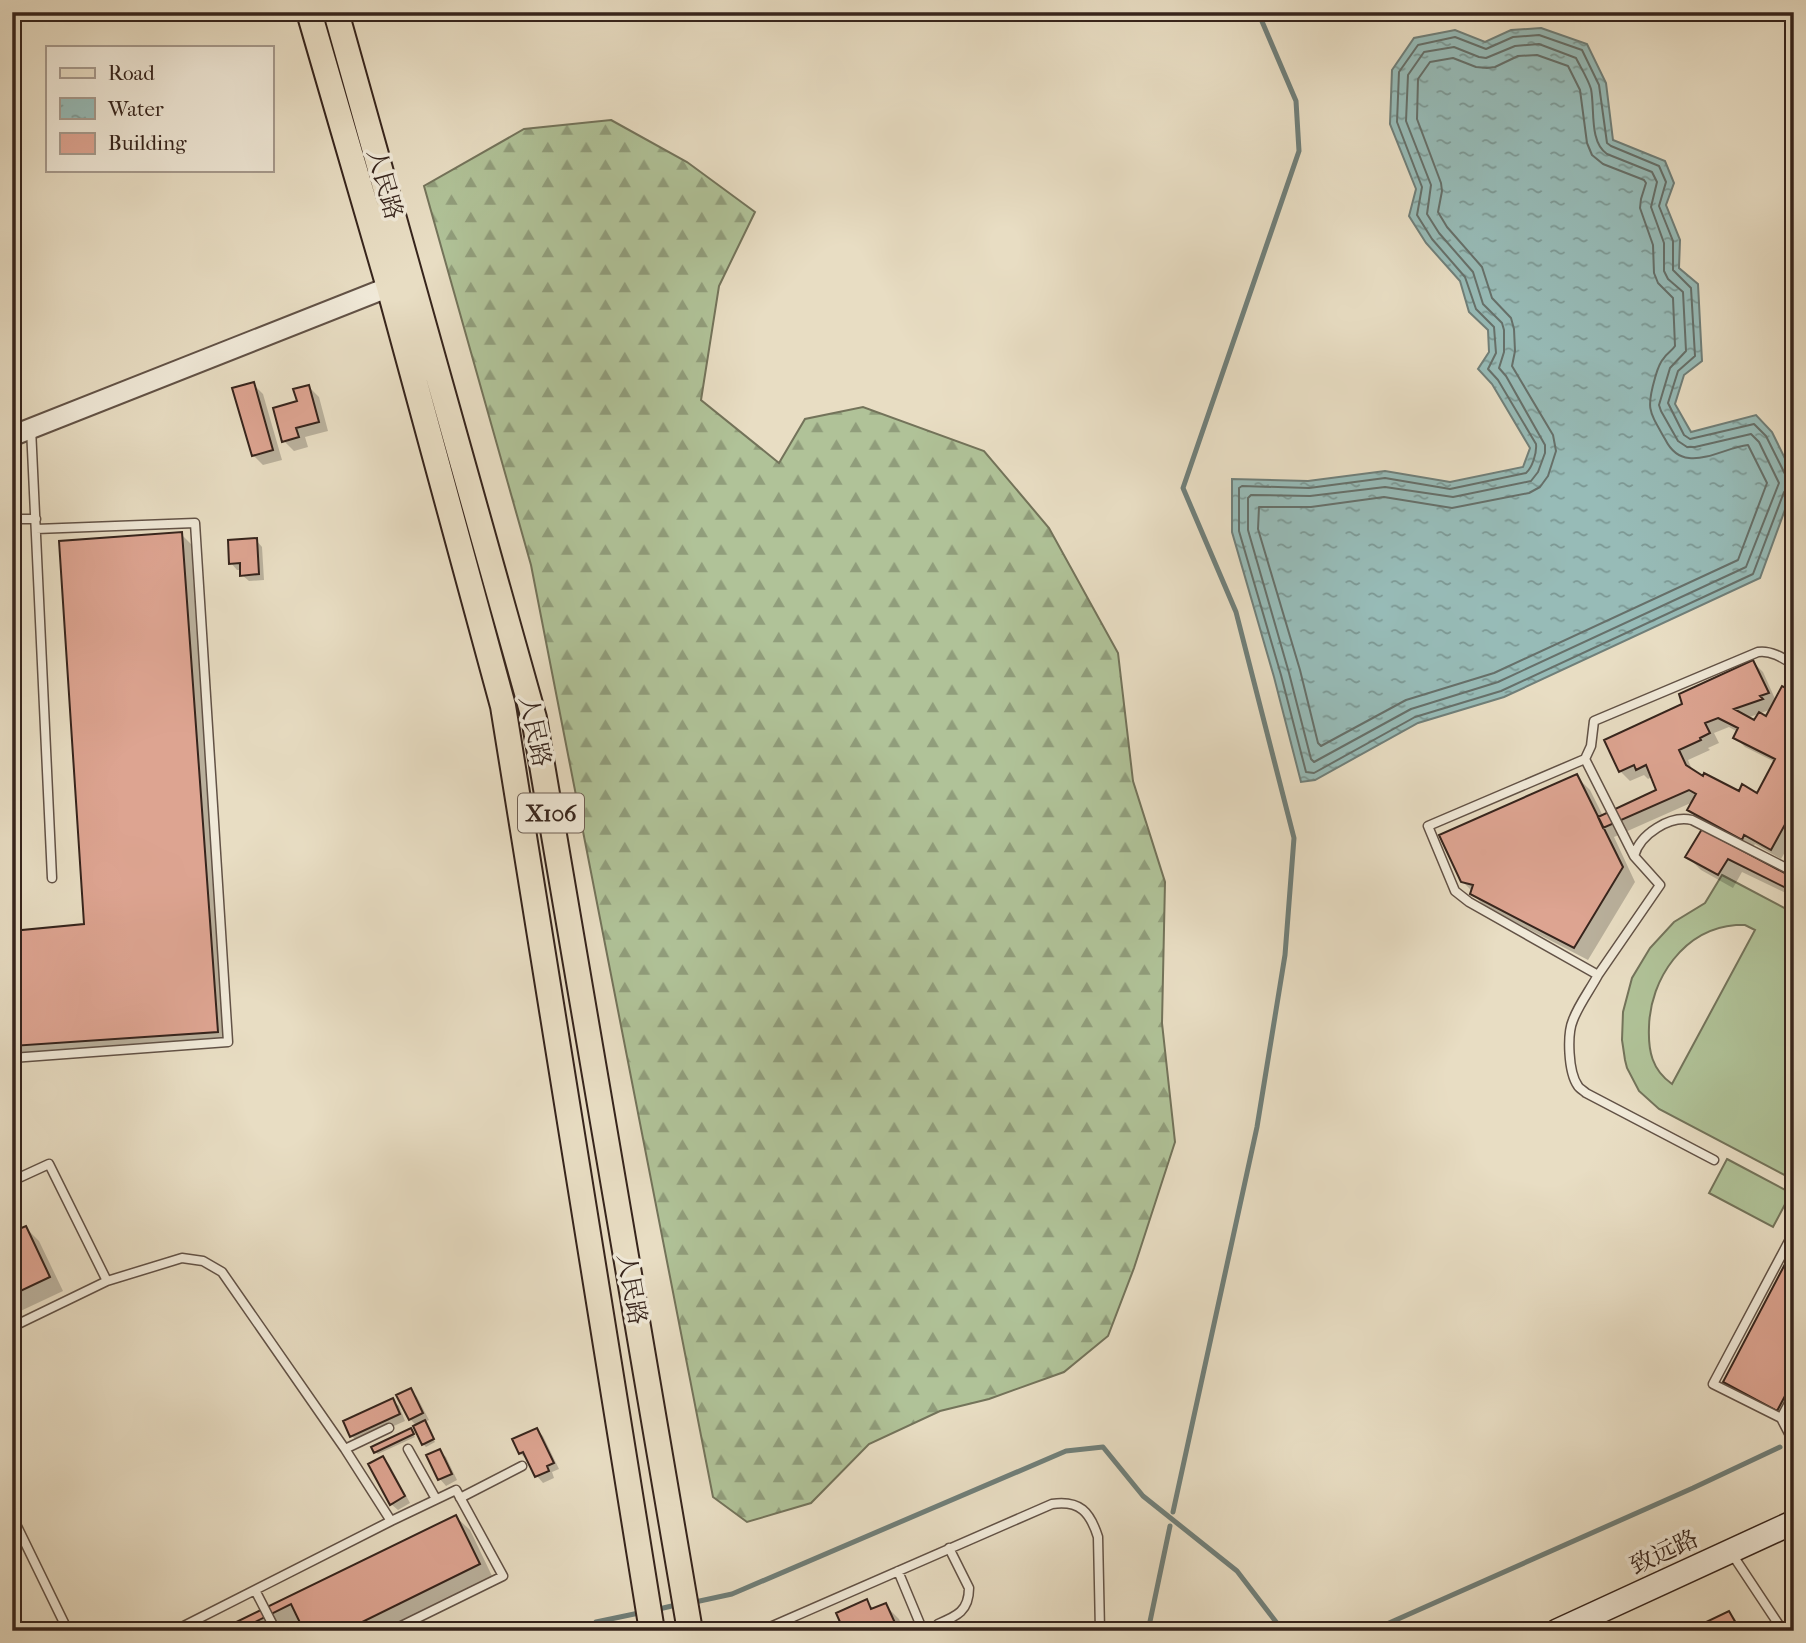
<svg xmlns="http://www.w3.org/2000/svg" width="1806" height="1643" viewBox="0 0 1806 1643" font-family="'IM FELL French Canon','Noto Serif SC',serif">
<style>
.forest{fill:url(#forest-firs);stroke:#73735a;stroke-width:2}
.garden{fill:#b0c298;stroke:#73735a;stroke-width:2;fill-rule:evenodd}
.water{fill:url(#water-ripples);stroke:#707f79;stroke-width:2}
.shadow{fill:#0003;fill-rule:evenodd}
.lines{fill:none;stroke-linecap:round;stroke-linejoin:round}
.shore{stroke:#66706a;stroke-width:2}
.stream{stroke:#707f79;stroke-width:5}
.building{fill:#dda491;stroke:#36241c;stroke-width:2;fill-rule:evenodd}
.service-casing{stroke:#625246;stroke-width:11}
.tertiary-casing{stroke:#625246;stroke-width:23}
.secondary-casing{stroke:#36241c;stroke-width:26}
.primary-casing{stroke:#36241c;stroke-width:28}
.service{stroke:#f0e9d8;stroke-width:8}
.tertiary{stroke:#f0e9d8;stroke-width:19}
.secondary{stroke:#f0e9d8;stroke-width:23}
.primary{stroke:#e8ddc3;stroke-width:24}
.labels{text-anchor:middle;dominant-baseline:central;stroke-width:7;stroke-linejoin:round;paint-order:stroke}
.shield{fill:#f0e9d8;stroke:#6e5f54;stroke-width:2}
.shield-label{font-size:23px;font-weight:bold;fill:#36241c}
.street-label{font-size:24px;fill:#36241c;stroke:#f0e9d8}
</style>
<defs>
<pattern id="forest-firs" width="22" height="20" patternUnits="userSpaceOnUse" patternTransform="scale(1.75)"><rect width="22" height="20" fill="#b0c298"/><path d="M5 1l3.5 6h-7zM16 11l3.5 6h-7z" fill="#909d7b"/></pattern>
<pattern id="water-ripples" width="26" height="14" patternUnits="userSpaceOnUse" patternTransform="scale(1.75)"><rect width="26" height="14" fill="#97bbb7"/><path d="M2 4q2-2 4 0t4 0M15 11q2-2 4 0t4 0" fill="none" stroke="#7c9894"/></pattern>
</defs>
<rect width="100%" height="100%" fill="#e8ddc3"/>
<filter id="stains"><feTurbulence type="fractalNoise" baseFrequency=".00286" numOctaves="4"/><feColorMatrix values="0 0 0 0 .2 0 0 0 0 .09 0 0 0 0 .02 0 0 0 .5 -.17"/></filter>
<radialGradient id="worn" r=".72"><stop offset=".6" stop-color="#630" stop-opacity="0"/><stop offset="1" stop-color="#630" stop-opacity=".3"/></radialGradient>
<!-- forest -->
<path class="forest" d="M611,120L687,162L755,212L719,286L701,400L779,463L805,419L863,407L984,451L1049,528L1118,653L1133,781L1165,882L1162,1023L1175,1142L1134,1268L1108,1336L1064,1372L989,1399L940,1411L869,1444L811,1503L747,1522L713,1497L531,565L424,186L524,129Z"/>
<!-- garden -->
<path class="garden" d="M1722,875L1794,913V1180L1659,1109L1639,1091L1627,1068L1625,1060L1622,1040L1623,1012L1632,978L1650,948L1674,922L1705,903ZM1736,925H1745L1755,930L1672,1084C1652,1070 1648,1051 1649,1027C1650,979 1684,929 1736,925Z
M1727,1159L1791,1193L1773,1227L1709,1193Z"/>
<!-- water -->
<path class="water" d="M1541,28L1587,44L1606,83L1613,140L1665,161L1674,183L1666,205L1680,240L1679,268L1698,284L1702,361L1684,375L1675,404L1691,432L1756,415L1772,432L1794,477V485L1760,578L1504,697L1418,723L1315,780L1301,782L1274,677L1232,532V479L1308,481L1385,471L1450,482L1523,467L1530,448L1492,384L1478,369L1489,352L1488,330L1469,312L1460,281L1426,243L1409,216L1416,189L1390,124L1392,70L1414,38L1455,30L1485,42L1511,30Z"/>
<!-- shadow -->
<path class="shadow" d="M253,384L263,394L282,460L263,465L253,455Z
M309,387L319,397L328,431L305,437L308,447L294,451L284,441Z
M181,534L191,544L227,1042L12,1056V932L86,926Z
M256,540L262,547L264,580L249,581L242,575V570H237L231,563Z
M1753,662L1763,672L1776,701L1794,694V836L1781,859L1755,844L1752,848L1699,819L1689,809L1693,802L1614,837L1635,882L1588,960L1486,907L1472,894L1473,892L1462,881L1576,776L1590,790L1603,816L1658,791L1652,777L1648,779L1644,775L1630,781L1620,771L1685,705ZM1772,709L1767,718L1755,723L1747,718ZM1729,727L1738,732L1735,737L1745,747L1775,762L1758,795L1740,793L1693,772L1688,760L1710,750L1708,748L1719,743L1714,733Z
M1702,831L1794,880V897L1742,872L1733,888L1701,870L1688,857Z
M26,1228L39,1241L63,1291L12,1315V1234Z
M1794,1251V1419L1791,1423L1739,1395L1725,1382Z
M411,1390L417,1397L429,1420L424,1422L435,1442L426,1447L423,1444L417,1426L410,1419Z
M392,1400L399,1406L405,1421L358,1442L352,1436Z
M537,1430L543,1436L559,1469L552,1472L554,1478L543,1483L537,1476L528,1458L526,1459L520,1453Z
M411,1431L415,1437L378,1454L375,1452Z
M439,1451L446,1457L457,1480L446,1486L440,1479L428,1456Z
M383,1458L389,1464L410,1503L398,1510L391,1504Z
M456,1517L470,1530L493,1578L385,1631H306L301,1619L278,1631H222Z
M866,1601L875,1610L885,1605L899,1619L904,1631H824L842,1623Z
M1729,1613L1735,1619L1741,1631H1701Z
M1052,1624L1059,1631H1035Z"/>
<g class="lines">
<!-- shore -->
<path class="shore" d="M1539,44L1576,58C1581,68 1588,79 1591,89C1595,109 1589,142 1607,154L1652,172L1657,182L1651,207L1664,243V271L1668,279L1683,292L1686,351L1670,368L1659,405L1661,411L1678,441L1687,447H1695L1751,434L1759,442L1779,483L1746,567L1498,682L1411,709L1314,762L1311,759L1289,673L1248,530V498L1251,495L1310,496L1385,487L1453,497L1531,481L1538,472L1545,453V445L1506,376L1499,368L1504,352V330L1502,323L1483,304L1473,272L1439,233L1427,214L1431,185L1406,121L1408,75L1424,52L1454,47L1479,57L1486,58L1515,46Z
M1537,55L1568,66L1580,90L1587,143L1592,155L1603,164L1644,180L1646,183L1641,199L1640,208L1653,245L1654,273L1658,283L1673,298L1675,346C1672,351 1667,353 1664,358C1659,363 1657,371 1655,378C1646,409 1649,411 1665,439C1670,449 1677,457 1689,458C1709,460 1729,447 1748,445L1767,483L1738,560L1494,673L1406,700L1321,746L1318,743L1300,670L1258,529L1259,507H1311L1384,497L1452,508L1529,493L1540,487L1548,476L1556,451L1553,435L1512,366L1515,351L1514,329L1511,318L1492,298L1482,267L1447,227L1438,212L1442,191L1441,183L1417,119L1418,79L1430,62L1453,58L1476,67L1487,68L1495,67L1518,56Z
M1794,478H1789L1785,474L1766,436L1754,424L1690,439L1684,435L1668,403L1678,371L1695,356L1691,288L1673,270V241L1659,206L1666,182L1659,166L1611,146L1607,143L1599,85L1582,50L1539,35L1513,37L1486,49L1455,37L1418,45L1399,72L1397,122L1422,187L1417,215L1432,239L1465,277L1476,309L1494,327L1496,353L1488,369L1498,380L1536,444C1537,453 1532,468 1526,473L1450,489L1385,478L1309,488L1242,486L1239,488V531L1281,675L1306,772L1314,773L1415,717L1501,691L1753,574L1784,492L1788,487L1794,486"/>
<!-- stream -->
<path class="stream" d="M1173,1512L1257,1127L1285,955L1294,838L1236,612L1183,488L1299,151L1296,101L1258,12
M695,1602L732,1594L1066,1451L1103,1447L1143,1496L1237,1571L1283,1631
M659,1609L676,1605
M590,1631L596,1622L639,1613
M1148,1631L1170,1526
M1371,1631L1693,1488L1780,1447"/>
</g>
<!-- building -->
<path class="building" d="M254,382L273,450L252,456L232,388Z
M309,385L319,422L296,428L299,437L282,442L273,408L297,401L293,389Z
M182,532L218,1032L12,1046V931L84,924L59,541Z
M257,538L259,574L240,576V563L229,564L228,540Z
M1753,660L1769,693L1760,696L1763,699L1734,709L1754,720L1759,712L1766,716L1782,686L1794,692V808L1771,850L1744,835L1742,840L1687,810L1696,794L1689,790L1603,828L1598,817L1656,790L1646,765L1636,770L1634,765L1619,772L1604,740L1682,704L1679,694ZM1718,718L1738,728L1733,738L1775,759L1757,793L1742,784L1739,791L1704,773L1703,776L1686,765L1679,750L1701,740L1700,738L1710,733L1705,723Z
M1577,774L1623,867L1574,948L1470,894L1473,885L1461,882L1439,835Z
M1702,829L1794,878V892L1728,859L1718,875L1685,857Z
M26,1226L50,1277L12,1295V1232Z
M1794,1247V1379L1777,1411L1723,1382Z
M411,1388L423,1413L409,1420L396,1395Z
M393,1398L400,1414L350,1437L343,1421Z
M425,1420L434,1439L422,1445L413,1426Z
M411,1428L414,1434L374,1453L371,1447Z
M537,1428L554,1463L547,1466L549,1471L535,1477L523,1452L519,1454L512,1439Z
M440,1449L452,1474L438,1480L426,1455Z
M383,1456L405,1496L390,1505L368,1464Z
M456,1515L480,1564L344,1631H304L291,1604L245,1627L247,1631H218Z
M867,1599L871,1609L886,1603L895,1623H898L901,1631H820L840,1622L836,1613Z
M1729,1611L1737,1625L1727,1631H1699L1704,1623Z"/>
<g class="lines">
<!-- service casing -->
<g class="service-casing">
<path id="service" d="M31,428L52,878
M12,519H36
M1794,665C1783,658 1771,650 1758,652L1594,721L1591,746L1585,759L1428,826L1455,891L1469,902L1598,975L1660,885L1634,856C1640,834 1670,815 1692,820L1794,872
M1585,759L1634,856
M1598,975C1590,990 1579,1004 1573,1020C1567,1034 1568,1072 1578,1086C1579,1088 1584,1091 1586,1093L1714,1160
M12,1058L228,1042L195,523L36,529
M12,1181L49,1164L107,1281L12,1327
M107,1281L182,1258L203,1261L222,1272L345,1449L391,1521L174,1631
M1794,1394L1781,1418L1794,1443
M1781,1418L1713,1384L1789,1241
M345,1449L389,1428
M408,1449L436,1499
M460,1498L522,1466
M12,1516L68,1631
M391,1521L456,1490L503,1576L391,1631
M1732,1554L1783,1631
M898,1571L923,1631
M255,1590L276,1631
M938,1624C957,1616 969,1611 969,1588L949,1548
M12,1626L14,1631
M761,1631L1052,1504C1080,1500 1090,1512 1098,1537L1100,1631"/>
</g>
<!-- tertiary casing -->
<g class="tertiary-casing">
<path id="tertiary" d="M12,436L389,287"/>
</g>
<!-- secondary casing -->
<g class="secondary-casing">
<path id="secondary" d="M1557,1631L1794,1522"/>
</g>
<!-- primary casing -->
<g class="primary-casing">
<path id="primary" d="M309,12L389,287L503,706L652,1631
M336,12L534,718L690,1631"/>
</g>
<!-- service -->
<use href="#service" class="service"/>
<!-- tertiary -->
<use href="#tertiary" class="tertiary"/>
<!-- secondary -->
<use href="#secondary" class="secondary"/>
<!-- primary -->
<use href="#primary" class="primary"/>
</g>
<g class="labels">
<!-- shield labels -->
<rect class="shield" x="518" y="793.5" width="66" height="39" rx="5"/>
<g class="shield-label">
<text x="551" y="813">X106</text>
</g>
<!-- street labels -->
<g class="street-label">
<text transform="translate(385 184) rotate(74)">人民路</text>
<text transform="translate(535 731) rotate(78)">人民路</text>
<text transform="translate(632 1289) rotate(80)">人民路</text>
<text transform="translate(1664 1552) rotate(-25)">致远路</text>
</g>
</g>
<!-- margin -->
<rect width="1806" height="1643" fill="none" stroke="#e8ddc3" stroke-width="42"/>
<rect x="14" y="14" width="1778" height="1615" fill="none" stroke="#36241c" stroke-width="3.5"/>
<rect x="21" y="21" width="1764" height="1601" fill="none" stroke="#36241c" stroke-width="2"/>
<!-- legend -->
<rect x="46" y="46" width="228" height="126" fill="#f0e9d8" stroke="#a69a8d" stroke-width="2"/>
<rect x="60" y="68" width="35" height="10" fill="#e8ddc3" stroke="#a69a8d" stroke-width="2"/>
<text x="108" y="80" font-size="21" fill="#36241c">Road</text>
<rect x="60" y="98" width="35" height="21" fill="url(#water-ripples)" stroke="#a69a8d" stroke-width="2"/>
<text x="108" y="116" font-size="21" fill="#36241c">Water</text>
<rect x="60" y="133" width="35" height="21" fill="#dda491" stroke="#a69a8d" stroke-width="2"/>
<text x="108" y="150" font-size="21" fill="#36241c">Building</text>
<rect width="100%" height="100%" filter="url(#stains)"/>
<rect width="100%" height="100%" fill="url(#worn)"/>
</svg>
